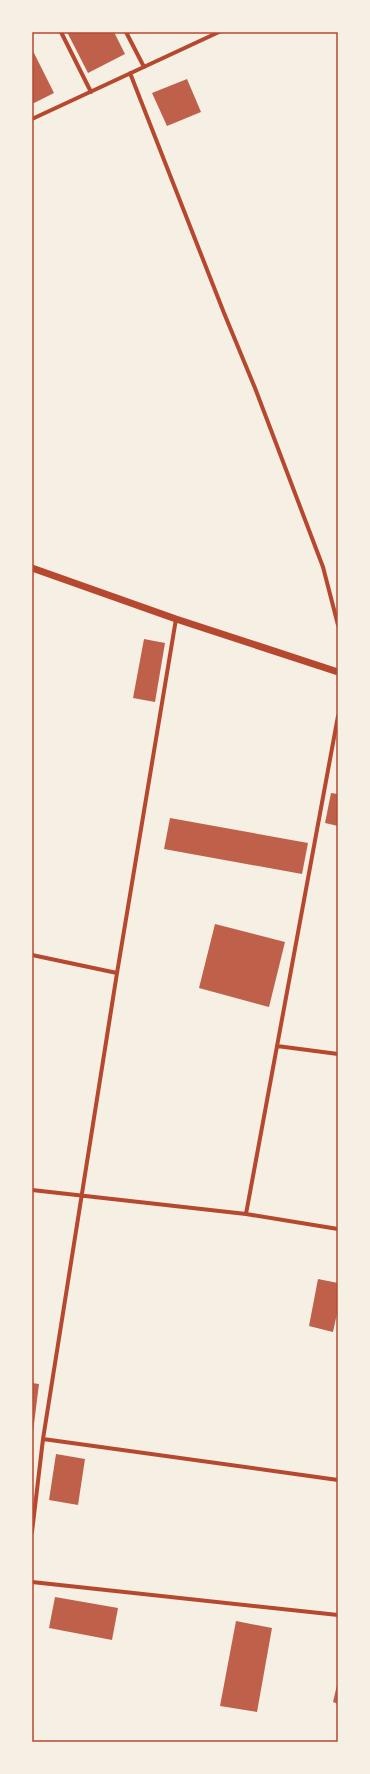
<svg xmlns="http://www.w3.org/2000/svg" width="370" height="1774" viewBox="0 0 370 1774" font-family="Cabin,sans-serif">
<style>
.building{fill:#bf614a}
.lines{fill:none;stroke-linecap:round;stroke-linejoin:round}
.minor{stroke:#b5482f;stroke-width:4}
.tertiary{stroke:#b5482f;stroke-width:7}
.neatline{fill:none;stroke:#b5482f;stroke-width:1.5}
</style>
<rect width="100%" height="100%" fill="#f6efe4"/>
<!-- building -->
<path class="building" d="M67,32H114L125,54L88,73Z
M32,49L54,93L32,104Z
M187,79L201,112L167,126L152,93Z
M144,639L165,643L155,702L133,698Z
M331,793L338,794V826L325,823Z
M170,818L308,843L302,874L164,849Z
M215,924L285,942L269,1007L199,988Z
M318,1279L338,1283V1309L333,1332L309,1326Z
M32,1383L39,1384L33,1432H32Z
M56,1454L85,1459L78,1505L49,1500Z
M55,1597L118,1608L112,1640L49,1628Z
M236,1621L272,1628L257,1712L220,1706Z
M337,1685H338V1704L333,1702Z"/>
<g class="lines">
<!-- minor -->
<path class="minor" d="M61,32L91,92
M126,32L144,67
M130,73L224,313L255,388L323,567L338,625
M32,119L219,32
M32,955L117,973
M277,1046L338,1054
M32,1190L246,1214L338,1229
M246,1214L338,716
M43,1439L338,1480
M32,1532L43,1439L117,973L176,619
M32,1582L338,1615"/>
<!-- tertiary -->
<path class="tertiary" d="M32,568L176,619L338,672"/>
</g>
<!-- border -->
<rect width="370" height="1774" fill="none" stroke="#f6efe4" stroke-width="66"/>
<rect x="33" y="33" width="304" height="1708" class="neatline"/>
</svg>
